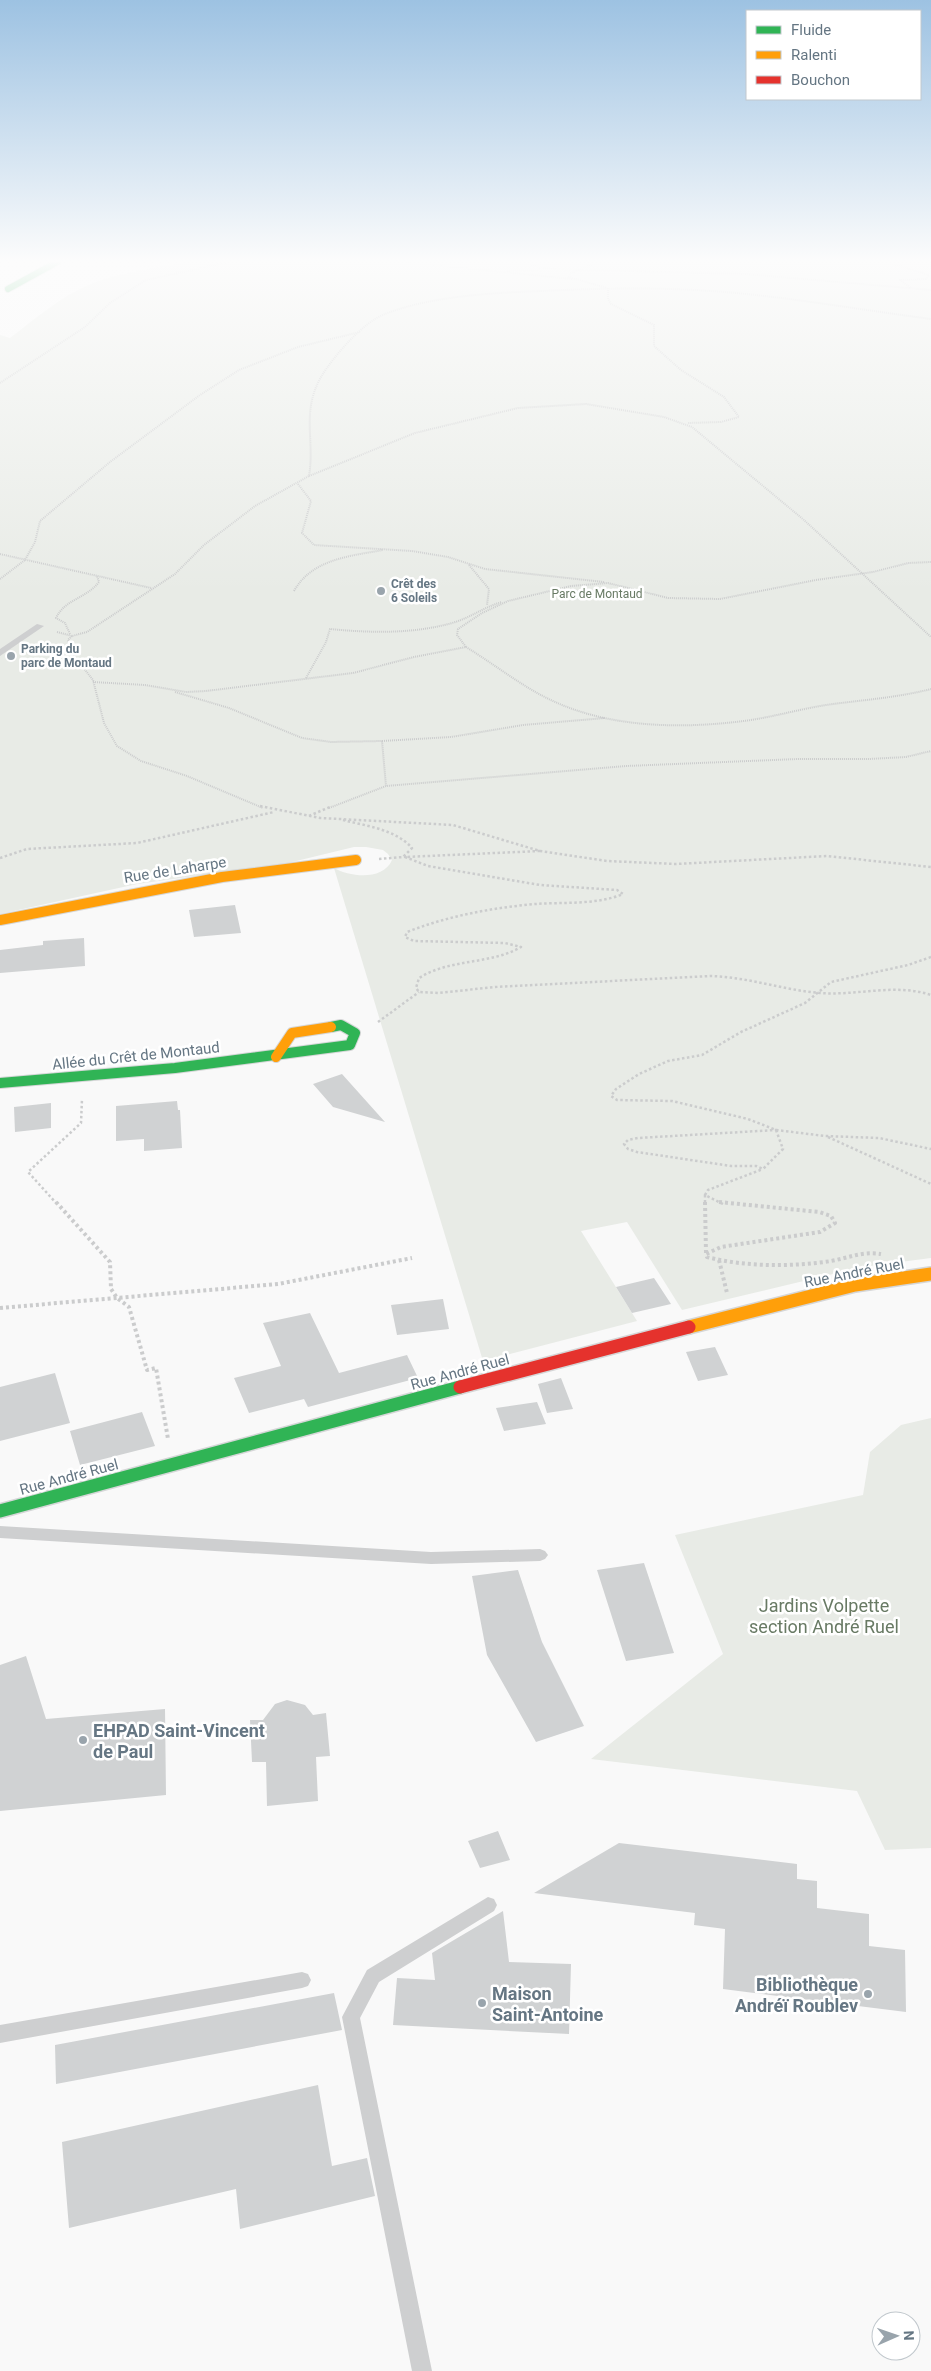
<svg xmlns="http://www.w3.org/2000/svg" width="931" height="2371" viewBox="0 0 931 2371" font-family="Roboto,sans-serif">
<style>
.green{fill:#e8ebe6}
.building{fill:#d0d2d3}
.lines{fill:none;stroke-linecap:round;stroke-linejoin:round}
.fast-far2-casing{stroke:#d5d6d7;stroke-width:8}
.fast-far1-casing{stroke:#d5d6d7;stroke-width:12}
.fast-casing{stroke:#d5d6d7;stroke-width:16}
.slow-far1-casing{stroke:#d5d6d7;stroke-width:12}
.slow-casing{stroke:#d5d6d7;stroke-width:16}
.jam-casing{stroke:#d5d6d7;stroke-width:16}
.path-far2{stroke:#cbcccd;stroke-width:2;stroke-dasharray:1 1;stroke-linecap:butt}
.path-far1{stroke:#cbcccd;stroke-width:2.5;stroke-dasharray:2.5 2.5;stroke-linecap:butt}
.path{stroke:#cbcccd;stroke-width:4;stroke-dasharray:3 3;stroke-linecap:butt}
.lane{fill:#cecfd0;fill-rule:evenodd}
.fast-far2{stroke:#30b455;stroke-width:6}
.fast-far1{stroke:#30b455;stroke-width:10}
.fast{stroke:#30b455;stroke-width:13}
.slow-far1{stroke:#ff9f0a;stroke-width:10}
.slow{stroke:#ff9f0a;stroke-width:13}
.jam{stroke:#e5322d;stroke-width:13}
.poi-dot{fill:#99a4ac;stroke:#fff;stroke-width:2}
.labels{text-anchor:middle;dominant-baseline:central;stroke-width:5;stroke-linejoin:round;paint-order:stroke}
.far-poi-label{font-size:12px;font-weight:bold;fill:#657683;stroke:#fff;text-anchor:start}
.far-park-label{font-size:12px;fill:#687a64;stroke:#fff}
.street-label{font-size:15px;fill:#657683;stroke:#fff}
.near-park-label{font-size:18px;fill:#687a64;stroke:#fff}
.near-poi-label{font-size:18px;font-weight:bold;fill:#657683;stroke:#fff;text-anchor:start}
</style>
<rect width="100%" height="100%" fill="#f9f9f9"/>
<!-- green -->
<path class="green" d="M193,261H931V1258L862,1267L682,1310L627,1222L581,1231L637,1321L483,1361L334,868C350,877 383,881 392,860L388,854L383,850L366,847H354L288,863L137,884L0,914V335L10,338C35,319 61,296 91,284C118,273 163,266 193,261Z
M931,1418V1848L885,1850L857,1791L591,1759L723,1654L675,1535L863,1495L870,1452L901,1425Z"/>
<!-- building -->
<path class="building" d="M235,905L241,933L194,937L189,910Z
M84,938L85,966L0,973V950L43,945V941Z
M342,1074L385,1122L333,1107L313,1084Z
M177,1101L178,1110H180L182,1148L144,1151V1139L116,1141V1106Z
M51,1103V1128L15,1132L14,1107Z
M654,1278L671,1304L632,1313L616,1287Z
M443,1299L449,1329L397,1335L391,1305Z
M310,1313L339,1373L407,1355L418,1378L308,1407L304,1399L249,1413L234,1378L281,1366L263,1323Z
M715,1347L728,1375L698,1381L686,1352Z
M55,1373L70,1423L0,1441V1387Z
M561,1378L573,1409L547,1413L538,1384Z
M537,1402L546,1424L504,1431L496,1408Z
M142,1412L155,1446L80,1465L70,1431Z
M644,1563L674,1653L626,1661L597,1570Z
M518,1570L542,1642L584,1726L536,1742L487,1655L472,1576Z
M26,1656L46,1719L165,1709L166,1795L0,1811V1665Z
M287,1700L305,1705L313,1715L326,1713L330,1756L316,1757L318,1801L267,1806L266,1762H252L250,1720H263L275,1704Z
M498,1831L510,1860L480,1868L468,1841Z
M619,1843L797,1864V1879L817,1881V1908L869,1914V1946L905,1950L906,2012L723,1989L725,1929L694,1925L695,1913L534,1893Z
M503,1911L509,1962L571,1964L569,2034L393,2025L397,1978L435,1980L432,1953Z
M334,1993L342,2030L56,2084L55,2045Z
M318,2085L332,2166L367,2158L375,2196L240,2229L236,2189L69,2228L62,2142Z"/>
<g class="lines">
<!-- fast-far2 casing -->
<g class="fast-far2-casing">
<path id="fast-far2" d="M8,289L59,261"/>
</g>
<!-- fast-far1 casing -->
<g class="fast-far1-casing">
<path id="fast-far1" d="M0,1083L175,1068L350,1045L355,1033L341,1025L331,1027"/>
</g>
<!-- fast casing -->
<g class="fast-casing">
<path id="fast" d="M0,1511L460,1387"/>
</g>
<!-- slow-far1 casing -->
<g class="slow-far1-casing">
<path id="slow-far1" d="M0,920L222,877L356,860
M276,1057L292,1033L331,1027"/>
</g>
<!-- slow casing -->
<g class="slow-casing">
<path id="slow" d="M689,1327L855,1285L931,1274"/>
</g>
<!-- jam casing -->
<g class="jam-casing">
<path id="jam" d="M460,1387L689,1327"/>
</g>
<!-- path-far2 -->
<path class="path-far2" d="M394,261L572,279
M514,261L551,269L745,274L931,290
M601,261L571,273L569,277L607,288
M884,261L929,275L926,279L900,280L911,288
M507,271L545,269
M608,288V299L611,304L654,325V346L681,370L724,397L739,417L721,422L688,423
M0,383L85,327L110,303L146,280L233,261
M309,476L415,433L518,408L586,404L664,417L692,427L804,520L931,637
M298,484L311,501L302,533L314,545L412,551L448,557L485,569L604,582
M0,554L151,588
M469,565L489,589L487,605
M0,579L25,560L35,542L40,521L110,462L200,395L239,370L298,347L360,332
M294,591C312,559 350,556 383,550
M57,632L72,636L87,632L175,574L204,545L255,506L309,476C315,440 301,412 321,377C333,357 363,322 385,314C431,296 491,293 541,291C603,288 664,287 725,292C794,298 863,310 931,319
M70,634L65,623L56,618C65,599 87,598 99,582L97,576
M72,636L68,640L71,652L93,680L104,723L117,746L141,761L187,776L263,808
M466,647C494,664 524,688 553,701C613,729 687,729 751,720C776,716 801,709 826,705C861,700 896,698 931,689
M306,678L326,642L330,629C371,633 413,634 452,623C470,618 484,607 502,602
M93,682L145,685L186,692L206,691L353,673L414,657L466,647L457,635L458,629L482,613L508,601L571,586L608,583L668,598L720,599L816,580L873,572L908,563L931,562
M175,692L229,708L302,738L331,742L382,741L386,786
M382,741L451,737L523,725L605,718
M329,808L386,786L626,766L798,759H869L906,757L931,751"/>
<!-- path-far1 -->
<path class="path-far1" d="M260,806L320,818L453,825L540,851L607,861L676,864L827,856L931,867
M309,816L332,806
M343,820C366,826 395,829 412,848L403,857L379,859
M540,851L405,857L428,866L540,885L617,890L623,894C597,905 563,902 535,904C491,908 448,916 407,932L405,937L414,941L505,943L521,947C490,965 451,958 419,978L416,988L419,992L438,993L495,987L710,976C748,977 783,990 820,993C856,996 896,983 931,995
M0,858L27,849L137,843L274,812
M931,957L908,965L831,982L805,1003L741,1032L702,1055L668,1061L639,1074L616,1089L611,1096L617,1100L672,1101L748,1119L776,1130L825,1136L879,1138L931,1149
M378,1022L419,992
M776,1130L783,1149L763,1169L756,1166H731L637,1152L628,1149L624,1144L628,1140L638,1138Z
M828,1137L931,1184
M705,1195V1204
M57,1204L28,1172L81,1123L82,1099
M723,1204L705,1195L708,1190L763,1169"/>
<!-- path -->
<path class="path" d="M56,1202L110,1262L111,1289L117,1298L129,1307L147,1370L156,1368L168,1439
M705,1202L706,1253
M719,1202L819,1212L831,1216L835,1223L820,1232L721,1247L706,1254L707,1257C745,1267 793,1267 831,1261C848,1258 863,1251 881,1254
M719,1260L727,1293
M0,1308L278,1284L412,1258"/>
<!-- lane -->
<path class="lane" d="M37,624L44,626L0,656V649Z
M0,1526L431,1552L540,1549L545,1551L548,1555L545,1559L540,1561L431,1564L0,1538Z
M488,1897L494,1899L497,1905L494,1911L379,1982L360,2018L432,2371H412L342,2017L367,1970Z
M302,1972L308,1974L311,1980L308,1986L302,1988L0,2043V2025Z"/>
<!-- fast-far2 -->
<use href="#fast-far2" class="fast-far2"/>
<!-- fast-far1 -->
<use href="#fast-far1" class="fast-far1"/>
<!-- fast -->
<use href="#fast" class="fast"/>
<!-- slow-far1 -->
<use href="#slow-far1" class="slow-far1"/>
<!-- slow -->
<use href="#slow" class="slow"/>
<!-- jam -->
<use href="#jam" class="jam"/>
</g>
<!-- sky -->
<linearGradient id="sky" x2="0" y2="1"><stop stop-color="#9dc2e2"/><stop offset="0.44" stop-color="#fcfcfc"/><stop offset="1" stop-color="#fcfcfc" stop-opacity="0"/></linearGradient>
<rect width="931" height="593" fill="url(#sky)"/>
<!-- markers -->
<g class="poi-dot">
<circle cx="381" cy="591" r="5"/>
<circle cx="11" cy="656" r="5"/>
<circle cx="83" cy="1740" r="5"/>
<circle cx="868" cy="1994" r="5"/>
<circle cx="482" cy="2003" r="5"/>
</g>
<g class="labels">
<!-- far-poi labels -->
<g class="far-poi-label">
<text x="391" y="584">Crêt des<tspan x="391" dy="14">6 Soleils</tspan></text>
<text x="21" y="649">Parking du<tspan x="21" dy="14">parc de Montaud</tspan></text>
</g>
<!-- far-park labels -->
<g class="far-park-label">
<text x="597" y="594">Parc de Montaud</text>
</g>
<!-- street labels -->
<g class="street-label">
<text transform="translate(175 870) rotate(-9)">Rue de Laharpe</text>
<text transform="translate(136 1056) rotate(-6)">Allée du Crêt de Montaud</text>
<text transform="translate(854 1273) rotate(-11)">Rue André Ruel</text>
<text transform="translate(460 1372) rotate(-15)">Rue André Ruel</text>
<text transform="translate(69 1477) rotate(-15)">Rue André Ruel</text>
</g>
<!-- near-park labels -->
<g class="near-park-label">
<text x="824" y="1605">Jardins Volpette<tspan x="824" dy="21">section André Ruel</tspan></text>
</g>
<!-- near-poi labels -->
<g class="near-poi-label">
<text x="93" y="1730">EHPAD Saint-Vincent<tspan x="93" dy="21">de Paul</tspan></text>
<text x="858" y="1984" text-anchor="end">Bibliothèque<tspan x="858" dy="21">Andréï Roublev</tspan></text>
<text x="492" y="1993">Maison<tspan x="492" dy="21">Saint-Antoine</tspan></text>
</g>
</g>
<!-- legend -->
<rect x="746" y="10" width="175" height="90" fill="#ffffff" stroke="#c1c8cd"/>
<rect x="756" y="26" width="25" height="8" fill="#30b455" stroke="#c1c8cd"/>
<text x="791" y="35" font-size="15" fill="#657683">Fluide</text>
<rect x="756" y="51" width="25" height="8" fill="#ff9f0a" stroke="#c1c8cd"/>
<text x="791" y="60" font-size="15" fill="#657683">Ralenti</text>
<rect x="756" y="76" width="25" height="8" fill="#e5322d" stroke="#c1c8cd"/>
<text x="791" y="85" font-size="15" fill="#657683">Bouchon</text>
<!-- north arrow -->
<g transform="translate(896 2336) rotate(88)"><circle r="24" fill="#ffffff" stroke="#c1c8cd"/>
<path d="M0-4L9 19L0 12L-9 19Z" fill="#99a4ac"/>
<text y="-8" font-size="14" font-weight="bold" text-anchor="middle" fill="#657683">N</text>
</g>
</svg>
